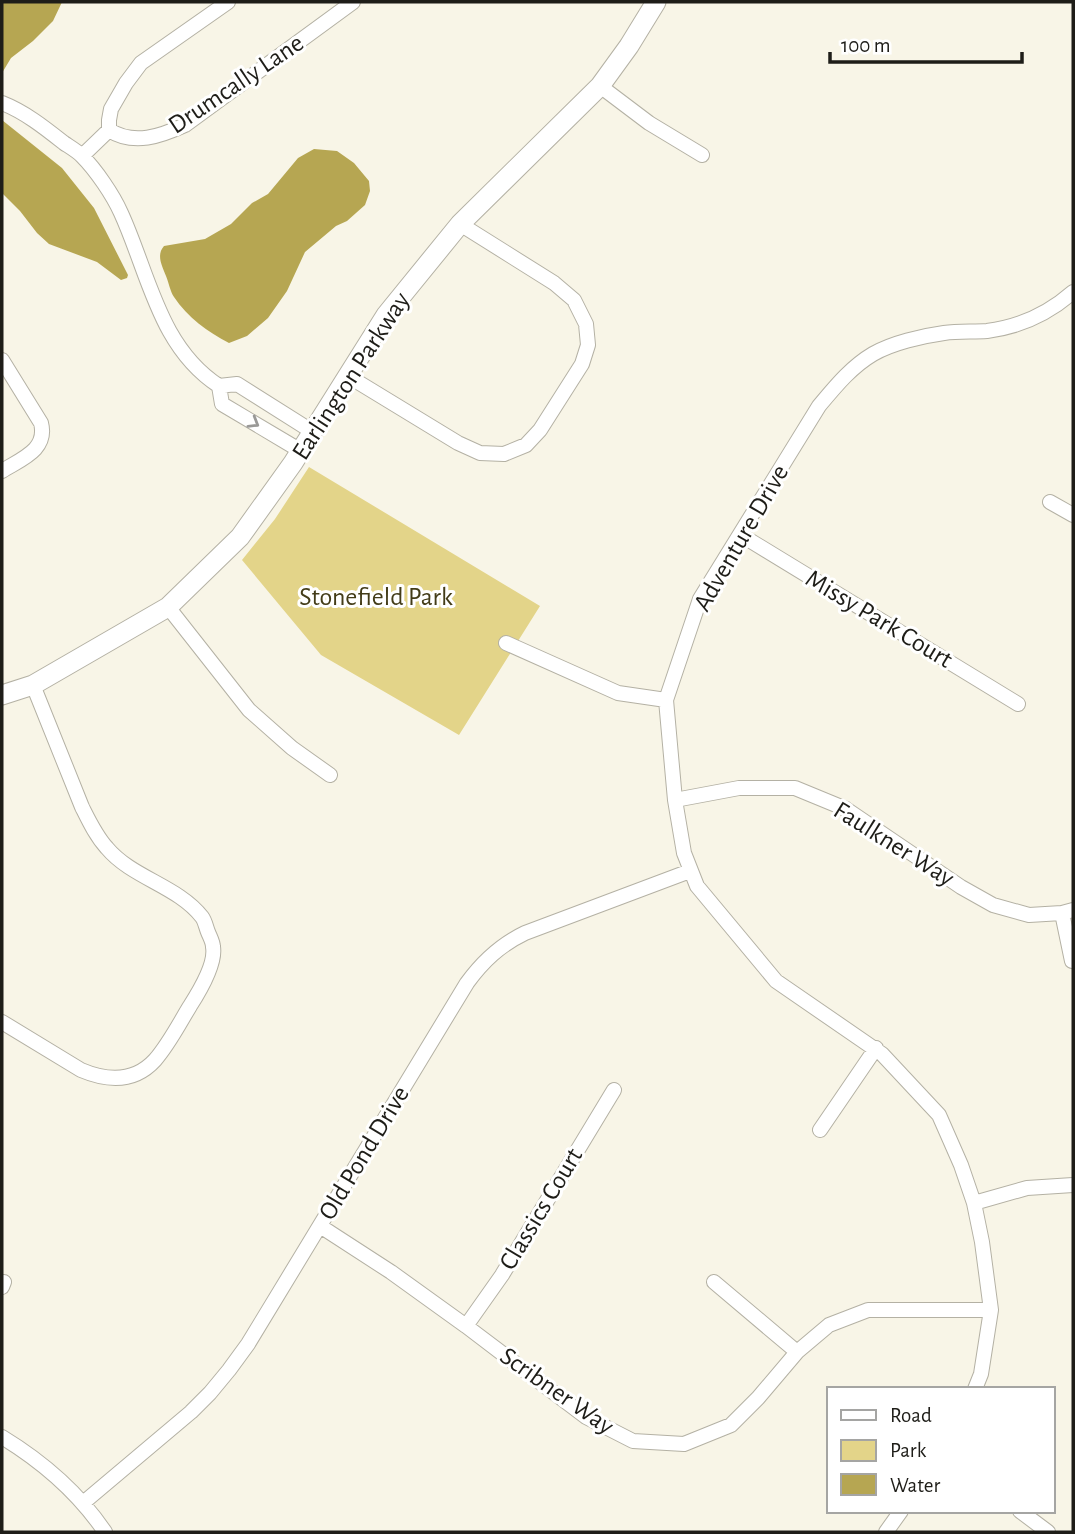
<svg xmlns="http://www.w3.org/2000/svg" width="1075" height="1534" viewBox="0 0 1075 1534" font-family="'Alegreya Sans',sans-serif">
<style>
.green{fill:#e3d489}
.water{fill:#b6a652}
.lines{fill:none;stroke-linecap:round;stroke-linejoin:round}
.street-casing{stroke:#b4b1a4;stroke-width:16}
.secondary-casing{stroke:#b4b1a4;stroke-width:21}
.street{stroke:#fff;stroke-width:14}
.secondary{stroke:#fff;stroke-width:19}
.oneway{stroke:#9a9997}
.labels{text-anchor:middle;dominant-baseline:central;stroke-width:6;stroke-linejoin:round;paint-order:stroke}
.street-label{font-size:26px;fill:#1e1d18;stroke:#fff}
.park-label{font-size:26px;fill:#433c18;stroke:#fff}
</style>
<rect width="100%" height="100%" fill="#f8f5e7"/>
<!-- green -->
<path class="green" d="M309,467L540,606L459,735L321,655L242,560L275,519Z"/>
<!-- water -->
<path class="water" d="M2,2H62L53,21L33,41L11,58L2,73Z
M2,120L62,168L94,208L128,275L127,278L121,280L97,262L49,244L37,233L20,211L2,193Z
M314,149L337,151L354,163L369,181L370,191L365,205L347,221L336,226L305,252L287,291L268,318L247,336L229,343C208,332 187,317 174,297C170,291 169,283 166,276C162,266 156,255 164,246L205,239L231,224L252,203L268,194L298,158Z"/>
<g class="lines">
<!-- street casing -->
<g class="street-casing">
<path id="street" d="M600,86L649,123L702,155
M2,103C25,112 45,128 64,143C70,147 77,151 82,156C96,170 113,195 121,213C149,274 159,347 219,386L237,384L313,432
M109,130C134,146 161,136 185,125L353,2
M109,130V120L111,109L126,83L141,63L228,2
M82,156L109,130
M2,360L41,423C48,450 21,459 2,471
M348,376L458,443L480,453L504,454L526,445L540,430L582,364L588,345L586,324L574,300L554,283L460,224
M219,386L222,404L301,451
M1050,502L1073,515
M741,535L1018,704
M168,607L249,710L292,748L330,775
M506,643L618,693L666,700
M675,800L739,788H795L846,809L961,887L993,905L1029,915L1062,913L1073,910
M1062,913L1072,961
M2,1022L81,1070C107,1081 134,1083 155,1060C169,1044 179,1024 190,1006C199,992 216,964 213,947C213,942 210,937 208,932C206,927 205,921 202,917C178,886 132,878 107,848C96,836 89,821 82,807L33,685
M820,1130L876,1048
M974,1203L1027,1188L1073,1185
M320,1226L391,1272L466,1326L586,1417L633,1441L684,1444L731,1425L758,1398L797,1352L829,1325L868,1310H991
M714,1282L797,1352
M2,1287L4,1282
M466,1326L502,1275L614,1090
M975,1389L981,1374L991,1310L982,1242L974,1203L961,1165L939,1115L882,1054L776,981L697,886L684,853L675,800L666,700L700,599L819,406C835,387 851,367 873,354C892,343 922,336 944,333C958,331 973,332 987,331C1019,327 1049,313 1073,292
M2,1437C43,1462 78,1492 105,1532
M83,1503L191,1412L210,1393L229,1370L248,1344L467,983C483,961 500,945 525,933L690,871
M1020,1511L1048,1532
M886,1532L901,1511"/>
</g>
<!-- secondary casing -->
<g class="secondary-casing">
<path id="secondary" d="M2,695L33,685L168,607L240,537L293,463L386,315L460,224L600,86L629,46L656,2"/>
</g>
<!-- street -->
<use href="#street" class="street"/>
<!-- secondary -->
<use href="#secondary" class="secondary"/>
</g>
<!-- one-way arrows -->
<defs><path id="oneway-chevron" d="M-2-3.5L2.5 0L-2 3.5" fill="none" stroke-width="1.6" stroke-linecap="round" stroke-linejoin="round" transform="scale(1.75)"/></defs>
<use class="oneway" href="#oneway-chevron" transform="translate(254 423) rotate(31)"/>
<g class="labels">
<!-- street labels -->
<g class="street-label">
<text transform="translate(236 84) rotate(-34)">Drumcally Lane</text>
<text transform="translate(351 376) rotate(-57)">Earlington Parkway</text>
<text transform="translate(741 538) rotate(-60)">Adventure Drive</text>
<text transform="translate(879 619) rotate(31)">Missy Park Court</text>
<text transform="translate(894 844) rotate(32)">Faulkner Way</text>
<text transform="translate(364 1153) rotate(-59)">Old Pond Drive</text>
<text transform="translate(541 1209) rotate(-59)">Classics Court</text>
<text transform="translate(557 1391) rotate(35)">Scribner Way</text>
</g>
<!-- park labels -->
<g class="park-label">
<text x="376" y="597">Stonefield Park</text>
</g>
</g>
<!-- border -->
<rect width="1075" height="1534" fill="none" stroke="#1e1d18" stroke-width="7"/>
<!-- legend -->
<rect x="827" y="1387" width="228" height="126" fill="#ffffff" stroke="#a5a5a3" stroke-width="2"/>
<rect x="841" y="1410" width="35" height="10" fill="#ffffff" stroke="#a5a5a3" stroke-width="2"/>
<text x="890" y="1422" font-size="21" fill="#1e1d18">Road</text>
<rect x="841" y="1440" width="35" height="21" fill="#e3d489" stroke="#a5a5a3" stroke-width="2"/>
<text x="890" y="1457" font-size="21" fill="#1e1d18">Park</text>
<rect x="841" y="1474" width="35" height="21" fill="#b6a652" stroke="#a5a5a3" stroke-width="2"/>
<text x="890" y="1492" font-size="21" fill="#1e1d18">Water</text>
<!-- scale -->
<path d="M830 52v10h192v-10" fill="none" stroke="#1e1d18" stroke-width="3.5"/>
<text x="841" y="52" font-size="21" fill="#1e1d18" stroke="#ffffff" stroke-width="5" paint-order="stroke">100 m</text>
</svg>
